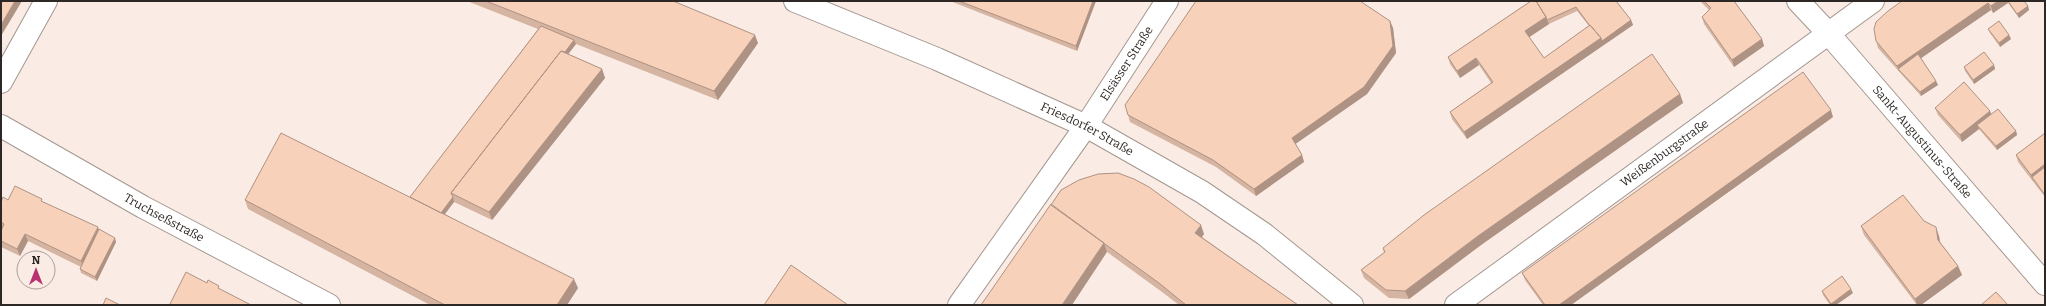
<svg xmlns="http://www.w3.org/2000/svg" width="2046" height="306" viewBox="0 0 2046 306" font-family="Bitter,serif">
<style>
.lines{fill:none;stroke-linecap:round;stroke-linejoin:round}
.minor-casing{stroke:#a49790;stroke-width:24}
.minor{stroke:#fff;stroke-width:22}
.wall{fill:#d5b4a1;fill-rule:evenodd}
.shaded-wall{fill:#ae9283}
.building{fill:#f8d1bb;stroke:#ae9283}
.labels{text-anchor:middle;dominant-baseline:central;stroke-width:4;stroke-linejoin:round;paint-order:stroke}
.street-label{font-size:12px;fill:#2d2825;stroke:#faece5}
</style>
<rect width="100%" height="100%" fill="#faece5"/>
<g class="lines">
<!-- minor casing -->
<g class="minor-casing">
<g id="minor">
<path id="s1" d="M795,1L937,59L1086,126L1202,192L1264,234L1352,305"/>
<path id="s2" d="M1798,1L1828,33L2045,284"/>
<path d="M1,82L46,1"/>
<path id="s3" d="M1,126L143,207L329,305"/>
<path id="s4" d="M959,305L1086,126L1167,1"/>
<path id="s5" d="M1456,305L1873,1"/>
</g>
</g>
<!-- minor -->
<use href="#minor" class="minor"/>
</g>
<!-- wall -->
<path class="wall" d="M467,1H673L758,43L718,100L576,44L568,54L602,69L605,78L492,220L454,202L445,214L578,288L567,305H430L248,209L245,200L410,197L538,29Z
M950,1H1096L1077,51Z
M1531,1H1616L1631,20L1633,25L1467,139L1452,119L1450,112L1491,83L1479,65L1460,78L1450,64L1448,57ZM1577,11L1589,26L1544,58L1529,37L1549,24Z
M1700,1H1734L1762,39L1764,46L1734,67L1704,24L1702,17L1709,10Z
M1902,1H2024L2028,6L2029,10L2019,18L2008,3L1993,13L1991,10L1921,58L1938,85L1921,96L1878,48L1876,41Z
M1390,21L1393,28L1396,53L1367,94L1295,144L1302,155L1304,162L1256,196L1216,167L1130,122L1128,115Z
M1988,29L2009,35L2011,39L2000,47L1990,33Z
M1994,65L1995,69L1974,84L1965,71L1964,67Z
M1680,94L1683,103L1481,245L1409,299L1389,298L1364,278L1361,270L1384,253L1383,248Z
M1935,108L1991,114L2016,131L2017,135L1997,150L1979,129L1962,142L1938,115Z
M1833,117L1571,305H1543L1525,280L1522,273Z
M2045,133V197L2018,162L2016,155Z
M8,200L43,202L99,229L116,242L97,281L81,273L80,269L81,267L28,241L20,256L1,247V231L2,228H1V202Z
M1051,204L1204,234L1202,237L1298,305H1179L1162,292L1107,252Z
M1924,221L1939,236L1940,242L1958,266L1962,275L1921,305H1917L1864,235L1861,226Z
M1822,291L1853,293L1836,305H1830L1823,295Z"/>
<!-- shaded-wall -->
<path class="shaded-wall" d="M15,1H22L1,36V25Z
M1093,1H1096L1077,51L1076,46Z
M1998,1H2007L2008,3L1993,13L1991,6Z
M1988,3L1991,10L1901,72L1898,69L1900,73L1897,66Z
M2028,6L2029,10L2019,18L2017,14Z
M1546,17L1549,24L1528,38L1525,31Z
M1631,20L1633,25L1467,139L1464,132L1601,38Z
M1390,21L1393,28L1396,53L1367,94L1294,145L1292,138Z
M755,35L758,43L718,100L714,91Z
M2009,35L2011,39L2000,47L1999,43Z
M1762,39L1764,46L1734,67L1732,60Z
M574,40L576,44L458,197Z
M1476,58L1479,65L1460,78L1457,71Z
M1994,65L1995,69L1974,84L1973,80Z
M602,69L605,78L492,220L489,212Z
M1936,81L1938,85L1921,96L1920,92Z
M1680,94L1683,103L1481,245L1409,299L1405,291L1478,236Z
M1831,110L1833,117L1571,305H1559Z
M1990,111L1993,118L1977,125L1979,129L1962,142L1960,135Z
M2016,131L2017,135L1997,150L1996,146Z
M1302,155L1304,162L1256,196L1254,189Z
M2045,164V173L2032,177L2033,182L2031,175Z
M453,197L454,202L441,219L439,215Z
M1201,225L1204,234L1199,241L1195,233Z
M98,227L100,234L83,268L81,261Z
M1936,227L1939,236L1941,248L1938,240Z
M25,234L28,241L20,256L17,249Z
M115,238L116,242L97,281L95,277Z
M1104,243L1107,252L1072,305H1062Z
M1958,266L1962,275L1921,305H1917L1915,299Z
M574,279L578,288L567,305H557Z
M1851,289L1853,293L1836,305H1831V304Z"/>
<!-- building -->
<path class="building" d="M1,1H15L1,25Z
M486,1H673L755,35L714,91Z
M959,1H1093L1076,46Z
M1196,1H1360L1390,21L1393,46L1364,87L1292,138L1302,155L1254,189L1213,160L1128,115L1125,105Z
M1531,1H1536L1546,17L1525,31L1544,58L1590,25L1601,38L1464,132L1450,112L1493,82L1476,58L1457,71L1448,57Z
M1536,1H1616L1631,20L1602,41L1601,38L1590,25V26L1576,7L1547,20L1546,17Z
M1704,1H1734L1762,39L1732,60L1702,17L1711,8Z
M1902,1H1998L1991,6L1988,3L1897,66L1876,41L1874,29L1876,22L1888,11Z
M2008,1H2024L2028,6L2017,14Z
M1999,21L2009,35L1999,43L1988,29Z
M541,26L574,40L565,52L561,51L451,193L453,197L441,213L410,197Z
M561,51L602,69L489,212L451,193Z
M1984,52L1994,65L1973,80L1964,67Z
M1652,54L1680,94L1478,236L1405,291L1386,290L1361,270L1385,252L1383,248L1424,215Z
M1918,54L1936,81L1920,92L1898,69Z
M1803,72L1831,110L1559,305H1545L1522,273Z
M1964,82L1990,111L1960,135L1935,108Z
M1998,109L2016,131L1996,146L1977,125Z
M281,133L574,279L557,305H445L245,200Z
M2045,133V164L2031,175L2016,155Z
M2045,167V195L2032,177Z
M1118,173L1134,179L1149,187L1201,225L1195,233L1298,305H1186L1159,283L1051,205L1061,190L1079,180L1098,174Z
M15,186L42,199L41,201L98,227L81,261L25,234L17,249L1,241V231L4,224L1,222V214L2,212L1,211V202L3,197L8,200Z
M1903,195L1924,221L1936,227L1938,240L1958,266L1915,299L1861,226Z
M1051,204L1104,243L1062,305H981Z
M99,229L115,238L95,277L80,269Z
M791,265L848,305H764Z
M186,272L207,283L208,280L219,286L218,288L251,305H173L170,304Z
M1842,276L1851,289L1831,304L1822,291Z
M1996,292L2008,305H1981Z
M106,298L120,305H103Z"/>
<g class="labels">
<!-- street labels -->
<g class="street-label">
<text stroke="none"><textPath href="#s4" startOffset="294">Elsässer Straße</textPath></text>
<text stroke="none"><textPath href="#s1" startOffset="319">Friesdorfer Straße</textPath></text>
<text stroke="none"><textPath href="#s2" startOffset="188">Sankt-Augustinus-Straße</textPath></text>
<text stroke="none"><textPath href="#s5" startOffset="258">Weißenburgstraße</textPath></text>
<text stroke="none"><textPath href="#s3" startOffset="187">Truchseßstraße</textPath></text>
</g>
</g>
<!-- border -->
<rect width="2046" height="306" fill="none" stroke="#2d2825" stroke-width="4"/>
<!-- north arrow -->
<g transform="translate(36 270)"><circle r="19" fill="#faece5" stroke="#a89e98"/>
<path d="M0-3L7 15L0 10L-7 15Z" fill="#b93170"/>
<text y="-6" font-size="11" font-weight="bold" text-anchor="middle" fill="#2d2825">N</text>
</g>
</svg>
